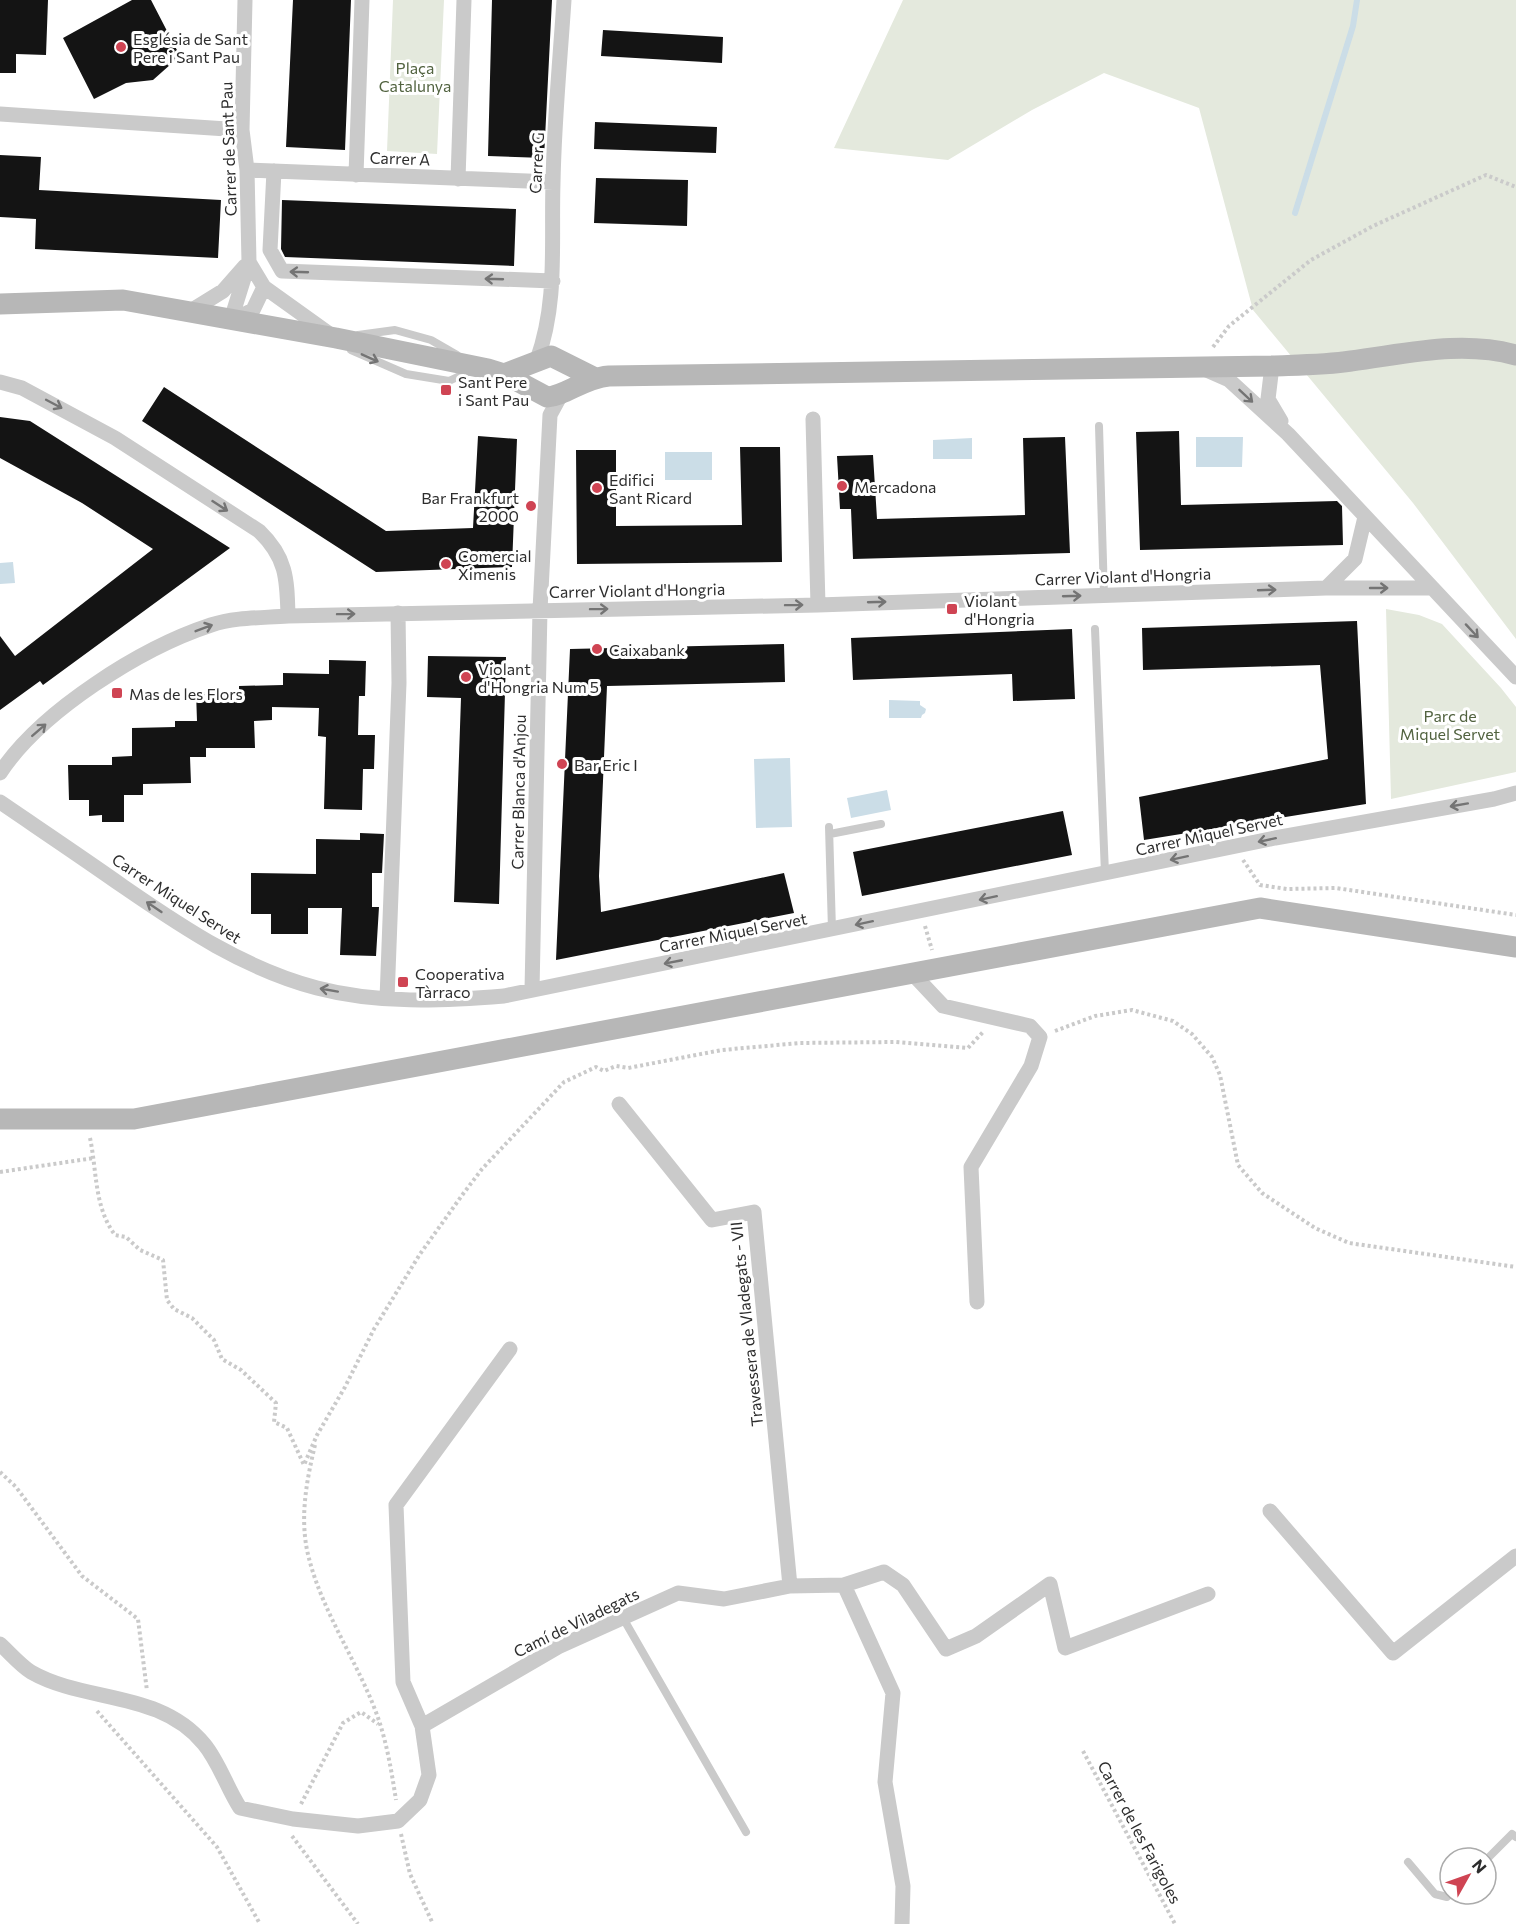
<svg xmlns="http://www.w3.org/2000/svg" width="1516" height="1924" viewBox="0 0 1516 1924" font-family="Commissioner,sans-serif">
<style>
.green{fill:#e4e9dd}
.water{fill:#cbdde7}
.lines{fill:none;stroke-linecap:round;stroke-linejoin:round}
.stream{stroke:#cbdde7;stroke-width:6}
.building{fill:#141414}
.path{stroke:#cacaca;stroke-width:4;stroke-dasharray:3 3;stroke-linecap:butt}
.lane{stroke:#cacaca;stroke-width:8}
.street{stroke:#cacaca;stroke-width:15}
.secondary{stroke:#b7b7b7;stroke-width:21}
.oneway{stroke:#747474}
.poi-dot{fill:#cf4453;stroke:#fff;stroke-width:2}
.labels{text-anchor:middle;dominant-baseline:central;stroke-width:6;stroke-linejoin:round;paint-order:stroke}
.poi-label{font-size:16px;fill:#2d2d2d;stroke:#fff;text-anchor:start}
.park-label{font-size:16px;fill:#526340;stroke:#fff}
.street-label{font-size:16px;fill:#2d2d2d;stroke:#fff}
</style>
<rect width="100%" height="100%" fill="#fff"/>
<!-- green -->
<path class="green" d="M393,0H444L437,154L387,151Z
M903,0H1516V639L1413,503L1253,310L1199,108L1104,73L1032,110L948,160L834,148Z
M1386,609L1419,615L1442,624L1501,688L1516,707V772L1391,799Z"/>
<!-- water -->
<path class="water" d="M1196,437H1243L1242,467H1196Z
M972,438V459H933V440Z
M665,452H712V480H665Z
M13,562L15,583L0,584V563Z
M889,700L920,701V705L926,709L925,713L922,715L921,718H889Z
M790,758L792,827L756,828L754,759Z
M887,790L891,810L851,818L847,798Z"/>
<g class="lines">
<!-- stream -->
<path class="stream" d="M1295,213L1353,26L1357,0"/>
</g>
<!-- building -->
<path class="building" d="M0,0H48L46,55L16,54V73H0Z
M132,0H151L180,56L153,80L126,83L94,99L63,38Z
M293,0H351L345,150L286,147Z
M492,0H552L544,158L488,156Z
M603,30L723,37L722,63L601,56Z
M595,122L717,127L716,153L594,149Z
M0,155L41,157L39,190L221,200L218,258L35,249L36,219L0,217Z
M596,178L688,180L687,226L594,223Z
M282,200L516,209L514,266L285,257L281,249Z
M164,387L386,531L473,528L478,436L517,439L512,567L376,572L142,421Z
M0,417L30,421L230,548L43,685L40,681L0,710V636L15,656L153,549L82,503L0,458Z
M1179,431L1181,505L1337,501L1342,506L1343,545L1140,550L1136,432Z
M1065,437L1070,553L853,559L851,509H840L837,456L873,455L877,519L1025,515L1023,438Z
M740,447H780L782,562L577,564L576,450H616V526L742,525Z
M1357,621L1366,804L1144,840L1139,797L1328,759L1320,665L1143,670L1142,628Z
M1072,629L1075,699L1013,701L1012,674L853,680L851,638Z
M784,644L785,682L607,686L599,876L601,912L784,873L794,913L556,960L570,649Z
M428,656L506,657L499,904L454,902L461,698L427,697Z
M329,660L366,661L365,696H359L358,735H375L374,769H363L362,810L324,809L326,737L318,736L319,708L272,707V720L254,721L255,748H206V757H190L191,783L143,784V795H124V822H102V815L89,816V800H69L68,765H112V757L132,756V728L175,727V721H197L196,692H239V686L283,685V673L329,674Z
M1063,811L1072,855L862,896L853,852Z
M360,833L384,834L382,873H372V907H379L376,956L340,955L342,908H308V934H271V914H251V873L316,874V839L360,840Z"/>
<g class="lines">
<!-- path -->
<path class="path" d="M1213,347L1229,326L1311,260L1373,226L1486,175L1516,187
M1243,860L1260,885L1287,889L1336,888L1516,915
M925,926L932,950
M1055,1031L1095,1016L1132,1010L1173,1021L1192,1034L1212,1057L1220,1075L1238,1165L1262,1193L1315,1228L1349,1243L1516,1267
M90,1138C97,1171 94,1207 115,1235L126,1237L140,1250L163,1260L167,1300L174,1309L192,1318L214,1340L222,1359L241,1370L276,1403L274,1422L287,1428L304,1465L317,1435L345,1387L374,1329L420,1254L463,1194L482,1169L564,1082L596,1067L604,1071L616,1066L628,1068L722,1050L800,1043L896,1042L968,1048L983,1032
M0,1172L94,1158
M315,1445C307,1479 300,1514 307,1550C319,1606 353,1654 374,1707C386,1737 391,1768 396,1800
M0,1472L16,1487L82,1576L138,1619L147,1691
M97,1711L217,1847L260,1924
M1083,1751L1175,1924
M301,1804L343,1723L361,1712L378,1724
M401,1834L410,1874L433,1924
M292,1836L358,1924"/>
<!-- lane -->
<path class="lane" d="M358,335L395,330L431,340L457,355
M351,350L406,374L449,381L472,370
M1099,426L1104,595
M1095,629L1105,873
M829,827L832,930
M830,834L881,824
M623,1618L746,1832
M1486,1860L1512,1834L1516,1837
M1408,1862L1435,1894L1447,1897L1450,1894"/>
<!-- street -->
<path class="street" d="M245,0L242,130L247,170L249,262L234,310V320L253,310L264,287
M0,114L242,130
M247,170L553,182
M274,171L270,250L282,271L553,281
M356,175L362,0
M458,179L464,0
M249,262L264,287L331,335
M189,312L223,291L245,266
M537,360C558,302 551,244 553,183C554,122 560,61 564,0
M1272,366L1268,399L1281,421
M1204,369L1229,380L1288,434L1516,677
M0,382L22,388L115,438L259,531C287,558 287,579 288,616
M813,419L818,605
M1326,588L1355,559L1365,517
M0,773C41,711 141,648 211,625C235,617 262,618 288,616L818,605L1326,588H1432
M0,802C41,830 83,858 124,887C185,929 245,969 317,988C378,1004 442,1001 504,996L1275,838L1494,799L1516,793
M912,973L943,1006L1030,1026L1040,1037L1031,1066L971,1167L977,1302
M532,990L540,610L550,415L562,393
M387,999L399,683L398,613
M619,1104L712,1220L754,1212L790,1586
M1270,1511L1393,1653L1516,1556
M844,1585L893,1693L885,1782L903,1886L902,1924
M0,1644C10,1653 20,1665 31,1672C85,1703 160,1690 204,1744C219,1762 227,1788 240,1808L293,1819L358,1826L398,1821L420,1800L429,1775L422,1726L403,1682L396,1505L510,1349
M422,1726L558,1647L678,1593L724,1599L790,1586L844,1585L884,1572L903,1585L946,1649L976,1636L1050,1584L1065,1648L1208,1594"/>
<!-- secondary -->
<path class="secondary" d="M0,304L123,300L336,338L488,369L504,374L547,397C565,396 584,378 609,376L1272,366C1298,365 1325,365 1351,361C1407,354 1460,340 1516,355
M504,374L551,356L593,377
M0,1119H134L1260,908L1516,947"/>
</g>
<!-- one-way arrows -->
<defs><path id="oneway-shaft" d="M-6 0H5M1.5-3L5.5 0L1.5 3" fill="none" stroke-width="1.6" stroke-linecap="round" stroke-linejoin="round" transform="scale(1.5)"/></defs>
<g class="oneway">
<use href="#oneway-shaft" transform="translate(299 272) rotate(-178)"/>
<use href="#oneway-shaft" transform="translate(494 279) rotate(-178)"/>
<use href="#oneway-shaft" transform="translate(370 358) rotate(24)"/>
<use href="#oneway-shaft" transform="translate(1246 396) rotate(43)"/>
<use href="#oneway-shaft" transform="translate(54 404) rotate(28)"/>
<use href="#oneway-shaft" transform="translate(220 506) rotate(33)"/>
<use href="#oneway-shaft" transform="translate(1379 588)"/>
<use href="#oneway-shaft" transform="translate(1267 590) rotate(-2)"/>
<use href="#oneway-shaft" transform="translate(1072 596) rotate(-2)"/>
<use href="#oneway-shaft" transform="translate(877 602) rotate(-2)"/>
<use href="#oneway-shaft" transform="translate(794 605) rotate(-1)"/>
<use href="#oneway-shaft" transform="translate(599 609) rotate(-1)"/>
<use href="#oneway-shaft" transform="translate(346 614) rotate(-1)"/>
<use href="#oneway-shaft" transform="translate(204 628) rotate(-21)"/>
<use href="#oneway-shaft" transform="translate(1472 631) rotate(47)"/>
<use href="#oneway-shaft" transform="translate(39 730) rotate(-41)"/>
<use href="#oneway-shaft" transform="translate(1459 805) rotate(170)"/>
<use href="#oneway-shaft" transform="translate(1267 840) rotate(168)"/>
<use href="#oneway-shaft" transform="translate(1179 858) rotate(168)"/>
<use href="#oneway-shaft" transform="translate(988 898) rotate(168)"/>
<use href="#oneway-shaft" transform="translate(154 907) rotate(-146)"/>
<use href="#oneway-shaft" transform="translate(864 923) rotate(168)"/>
<use href="#oneway-shaft" transform="translate(673 962) rotate(169)"/>
<use href="#oneway-shaft" transform="translate(329 990) rotate(-170)"/>
</g>
<!-- markers -->
<g class="poi-dot">
<circle cx="121" cy="47" r="6"/>
<rect x="440" y="384" width="12" height="12" rx="3"/>
<circle cx="842" cy="486" r="6"/>
<circle cx="597" cy="488" r="6"/>
<circle cx="531" cy="506" r="6"/>
<circle cx="446" cy="564" r="6"/>
<rect x="946" y="603" width="12" height="12" rx="3"/>
<circle cx="597" cy="649" r="6"/>
<circle cx="466" cy="677" r="6"/>
<rect x="111" y="687" width="12" height="12" rx="3"/>
<circle cx="562" cy="764" r="6"/>
<rect x="397" y="976" width="12" height="12" rx="3"/>
</g>
<g class="labels">
<!-- poi labels -->
<g class="poi-label">
<text x="133" y="38">Església de Sant<tspan x="133" dy="18">Pere i Sant Pau</tspan></text>
<text x="458" y="381">Sant Pere<tspan x="458" dy="18">i Sant Pau</tspan></text>
<text x="609" y="479">Edifici<tspan x="609" dy="18">Sant Ricard</tspan></text>
<text x="854" y="486">Mercadona</text>
<text x="519" y="497" text-anchor="end">Bar Frankfurt<tspan x="519" dy="18">2000</tspan></text>
<text x="458" y="555">Comercial<tspan x="458" dy="18">Ximenis</tspan></text>
<text x="964" y="600">Violant<tspan x="964" dy="18">d'Hongria</tspan></text>
<text x="609" y="649">Caixabank</text>
<text x="478" y="668">Violant<tspan x="478" dy="18">d'Hongria Num 5</tspan></text>
<text x="129" y="693">Mas de les Flors</text>
<text x="574" y="764">Bar Eric I</text>
<text x="415" y="973">Cooperativa<tspan x="415" dy="18">Tàrraco</tspan></text>
</g>
<!-- park labels -->
<g class="park-label">
<text x="415" y="67">Plaça<tspan x="415" dy="18">Catalunya</tspan></text>
<text x="1450" y="715">Parc de<tspan x="1450" dy="18">Miquel Servet</tspan></text>
</g>
<!-- street labels -->
<g class="street-label">
<text transform="translate(228 149) rotate(-92)">Carrer de Sant Pau</text>
<text transform="translate(400 158) rotate(2)">Carrer A</text>
<text transform="translate(536 163) rotate(-87)">Carrer G</text>
<text transform="translate(1123 576) rotate(-2)">Carrer Violant d'Hongria</text>
<text transform="translate(637 590) rotate(-1)">Carrer Violant d'Hongria</text>
<text transform="translate(518 792) rotate(-89)">Carrer Blanca d'Anjou</text>
<text transform="translate(1209 834) rotate(-12)">Carrer Miquel Servet</text>
<text transform="translate(177 898) rotate(33)">Carrer Miquel Servet</text>
<text transform="translate(733 932) rotate(-11)">Carrer Miquel Servet</text>
<text transform="translate(746 1324) rotate(-96)">Travessera de Vladegats - VII</text>
<text transform="translate(576 1622) rotate(-26)">Camí de Viladegats</text>
<text transform="translate(1140 1832) rotate(62)">Carrer de les Farigoles</text>
</g>
</g>
<!-- north arrow -->
<g transform="translate(1468 1876) rotate(50)"><circle r="28" fill="#ffffff" stroke="#ababab" stroke-width="1.5"/>
<path d="M0-4.5L10 22L0 15L-10 22Z" fill="#cf4453"/>
<text y="-9" font-size="16" font-weight="bold" text-anchor="middle" fill="#2d2d2d">N</text>
</g>
</svg>
